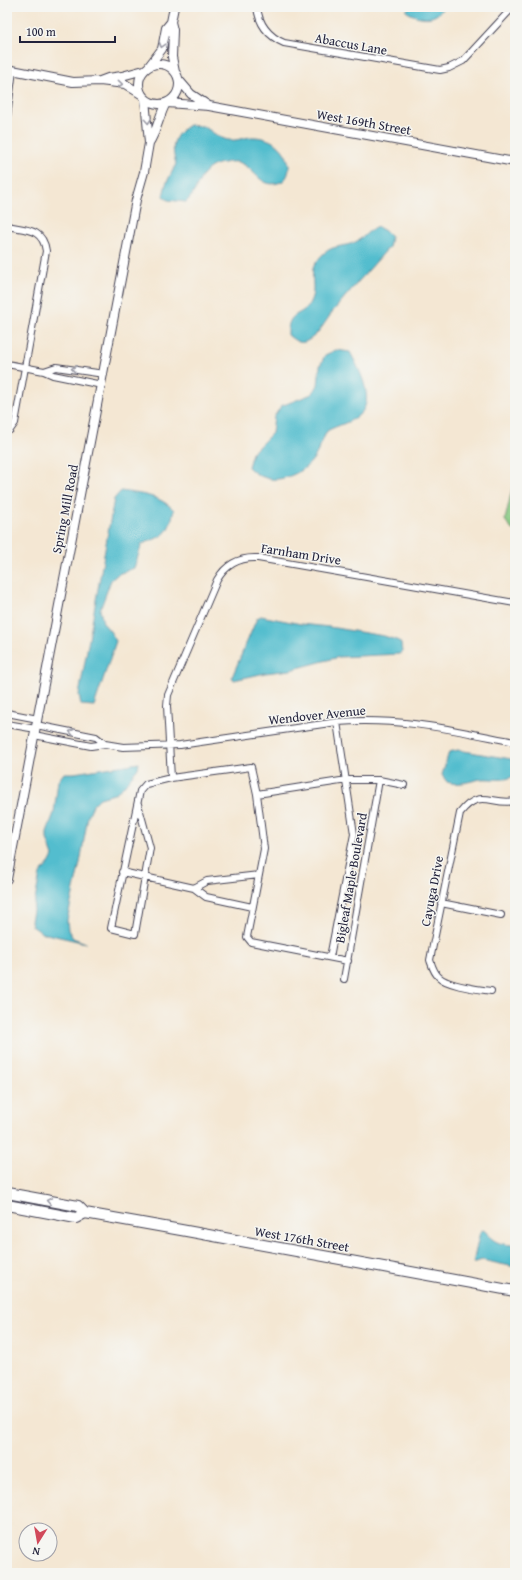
<svg xmlns="http://www.w3.org/2000/svg" width="522" height="1580" viewBox="0 0 522 1580" font-family="'Gentium Book Plus',serif">
<style>
.green{fill:#88ca83;stroke:#55765f}
.water{fill:#53bdce;stroke:#3a7084}
.lines{fill:none;stroke-linecap:round;stroke-linejoin:round}
.minor-casing{stroke:#424052;stroke-width:8}
.tertiary-casing{stroke:#424052;stroke-width:10}
.primary-casing{stroke:#424052;stroke-width:12}
.minor{stroke:#fff;stroke-width:6}
.tertiary{stroke:#fff;stroke-width:8}
.primary{stroke:#fff;stroke-width:10}
.oneway{stroke:#9c9ca7}
.labels{text-anchor:middle;dominant-baseline:central;stroke-width:3;stroke-linejoin:round;paint-order:stroke}
.street-label{font-size:13px;fill:#22223b;stroke:#f6f6f2}
</style>
<rect width="100%" height="100%" fill="#f6f6f2"/>
<filter id="ink" filterUnits="userSpaceOnUse"><feTurbulence type="fractalNoise" baseFrequency=".025" numOctaves="2"/><feDisplacementMap in="SourceGraphic" scale="8" xChannelSelector="R" yChannelSelector="G"/><feConvolveMatrix kernelMatrix="1 2 1 2 8 2 1 2 1" color-interpolation-filters="sRGB"/></filter>
<filter id="wash" filterUnits="userSpaceOnUse"><feTurbulence type="fractalNoise" baseFrequency=".012" numOctaves="4" result="noise"/><feDisplacementMap in="SourceGraphic" scale="16" xChannelSelector="R" yChannelSelector="G"/><feGaussianBlur stdDeviation="0.9" result="paint"/><feColorMatrix in="noise" values="0 0 0 0 0 0 0 0 0 0 0 0 0 0 0 0 0 1.4 0 .05"/><feComposite in="paint" operator="in"/></filter>
<g filter="url(#wash)">
<rect width="100%" height="100%" fill="#f4e7d3"/>
<!-- green -->
<path class="green" d="M515,476V530H512L505,520Z"/>
<!-- water -->
<path class="water" d="M409,7H444C441,10 438,15 434,16C427,20 412,16 406,11Z
M189,125C194,126 200,125 204,127C211,130 216,136 222,138C234,144 244,136 255,137C273,138 287,149 289,166C289,173 287,179 281,182C260,191 254,165 237,162C231,161 224,163 218,164C197,171 200,190 186,202L168,200L163,196L166,184L176,164C171,146 172,136 189,125Z
M378,227L385,231L391,237L389,247C371,268 351,289 334,310C326,320 319,335 307,341C300,345 294,340 288,335C287,309 303,318 310,302C316,291 311,279 313,268C314,265 316,263 318,260C331,241 346,250 360,239C368,234 368,230 378,227Z
M336,350L350,352C358,367 376,399 360,414C351,423 337,425 327,431C322,440 318,454 311,462C303,472 280,483 266,478C259,476 253,472 248,467L252,453L272,433L274,417L281,406L312,394L318,385L320,366L325,355Z
M121,491C141,494 159,495 174,510C168,535 166,535 142,544L134,568L118,574L111,580L100,610L103,623L110,631L116,641L94,706L81,705L79,695L114,499Z
M261,616L301,624L329,627L384,636L399,641L401,644L402,652L399,654L339,657L290,670L265,673L234,680L232,677L257,618Z
M458,750L511,759L515,764C515,767 516,773 513,776C506,782 490,778 481,779C470,781 458,786 447,782L442,775L449,752Z
M139,763L138,768L123,787L114,794L100,798L93,805L88,816L80,863L67,920L68,930L73,938L86,943L42,933L32,926L31,921L40,874L50,862L53,856L47,839V832L54,813L58,781L64,773H74Z
M483,1230C487,1232 487,1234 490,1237C497,1244 506,1245 515,1245V1267L482,1260L473,1263L480,1232Z"/>
</g>
<g filter="url(#ink)">
<g class="lines">
<!-- minor casing -->
<g class="minor-casing">
<path id="minor" d="M257,7C259,25 268,36 284,43L440,70L449,68L463,61L513,7
M7,117L13,70
M7,226C26,230 43,228 46,251L15,423L10,430L7,431
M7,364L44,371L53,375L102,385
M44,371L56,367L104,374
M7,713L38,719
M7,724L36,729
M36,725L96,737L105,744L123,747L180,745L337,722C401,717 453,730 515,742
M34,735L91,746L105,744
M171,778L167,706L168,695L217,580C226,564 240,557 258,558L515,603
M257,794L347,780H379L404,785
M138,804L150,848L135,934L111,928L140,791L146,784L171,778L251,767L257,794L264,849L247,937L251,942L348,961
M122,872L194,888L206,897L252,907
M194,888L207,881L259,875
M441,903L501,915
M330,957L354,834L337,722
M344,979L379,780
M491,991C478,989 448,986 439,977C434,973 432,966 430,960L460,813C480,787 492,806 515,801"/>
</g>
<!-- tertiary casing -->
<g class="tertiary-casing">
<path id="tertiary" d="M171,22L173,30L172,57L175,72
M139 84a20 20 0 1 1 40 0a20 20 0 1 1-40 0Z
M149,66L162,49L166,28L171,22L174,7
M7,69L73,82L100,81
M141,94L125,84L100,81L108,78L122,76L144,70
M167,103L209,106L191,94L179,80
M209,106L515,162
M149,143C157,131 159,116 166,103
M7,879L136,200L144,172L149,143L145,99"/>
</g>
<!-- primary casing -->
<g class="primary-casing">
<path id="primary" d="M7,1193L78,1206L85,1213
M7,1205L76,1218L85,1213L181,1230L515,1291"/>
</g>
<!-- minor -->
<use href="#minor" class="minor"/>
<!-- tertiary -->
<use href="#tertiary" class="tertiary"/>
<!-- primary -->
<use href="#primary" class="primary"/>
</g>
<!-- one-way arrows -->
<defs><path id="oneway-chevron" d="M-2-3.5L2.5 0L-2 3.5" fill="none" stroke-width="1.6" stroke-linecap="round" stroke-linejoin="round"/></defs>
<g class="oneway">
<use href="#oneway-chevron" transform="translate(162 45) rotate(106)"/>
<use href="#oneway-chevron" transform="translate(120 84) rotate(6)"/>
<use href="#oneway-chevron" transform="translate(148 121) rotate(85)"/>
<use href="#oneway-chevron" transform="translate(74 369) rotate(-172)"/>
<use href="#oneway-chevron" transform="translate(72 732) rotate(-168)"/>
<use href="#oneway-chevron" transform="translate(49 1201) rotate(-170)"/>
</g>
</g>
<g class="labels">
<!-- street labels -->
<g class="street-label">
<text transform="translate(351 44) rotate(10)">Abaccus Lane</text>
<text transform="translate(364 122) rotate(10)">West 169th Street</text>
<text transform="translate(65 509) rotate(-79)">Spring Mill Road</text>
<text transform="translate(301 554) rotate(9)">Farnham Drive</text>
<text transform="translate(317 715) rotate(-6)">Wendover Avenue</text>
<text transform="translate(351 878) rotate(-80)">Bigleaf Maple Boulevard</text>
<text transform="translate(432 891) rotate(-79)">Cayuga Drive</text>
<text transform="translate(302 1239) rotate(10)">West 176th Street</text>
</g>
</g>
<!-- margin -->
<rect width="522" height="1580" fill="none" stroke="#f6f6f2" stroke-width="24"/>
<!-- north arrow -->
<g transform="translate(38 1542) rotate(191)"><circle r="19" fill="#f6f6f2" stroke="#a1a1a9"/>
<path d="M0-3L7 15L0 10L-7 15Z" fill="#d1495b"/>
<text y="-6" font-size="11" font-weight="bold" text-anchor="middle" fill="#22223b">N</text>
</g>
<!-- scale -->
<path d="M20 36v6h95v-6" fill="none" stroke="#22223b" stroke-width="2"/>
<text x="26" y="36" font-size="12" fill="#22223b" stroke="#f6f6f2" stroke-width="3" paint-order="stroke">100 m</text>
</svg>
